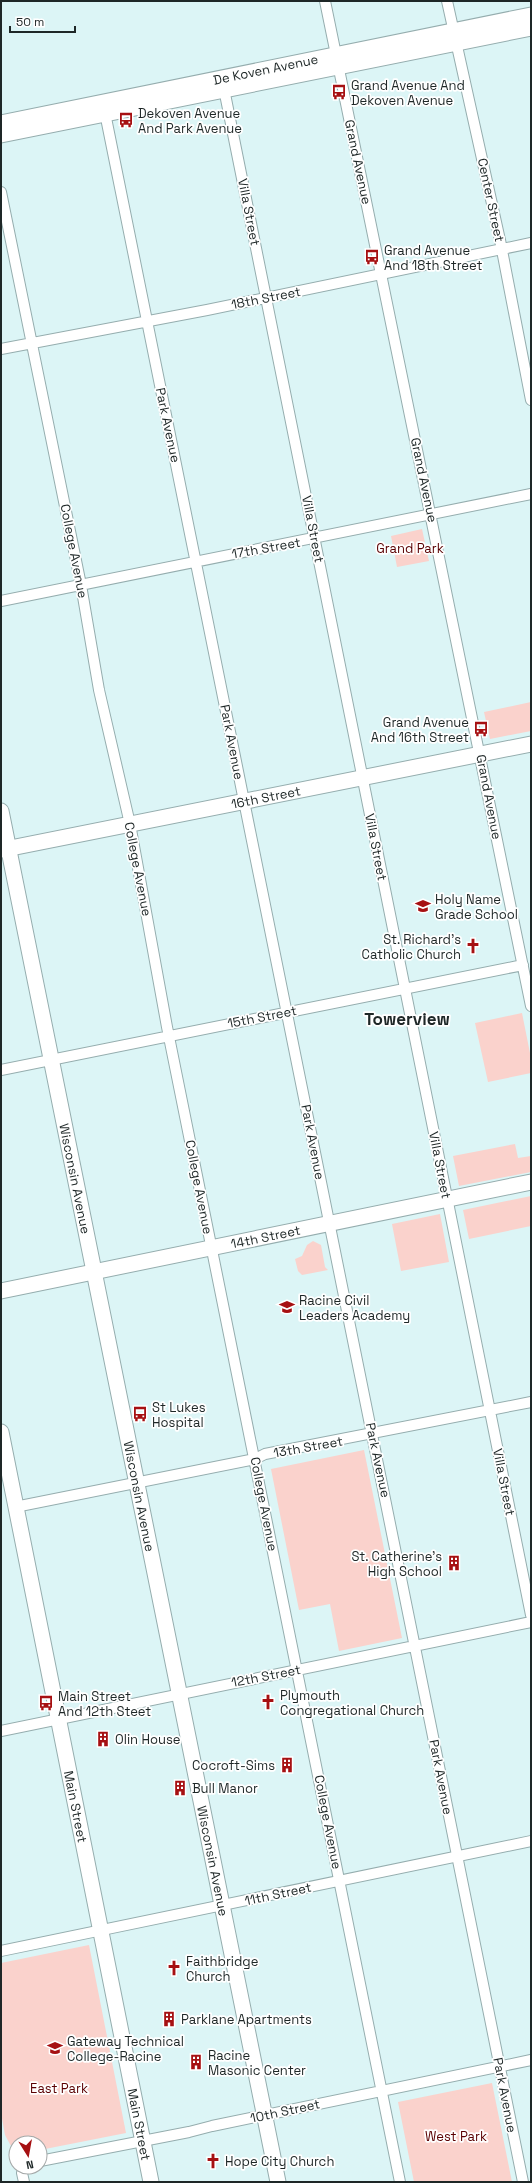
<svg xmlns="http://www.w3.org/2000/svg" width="532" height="2183" viewBox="0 0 532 2183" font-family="'Space Grotesk',sans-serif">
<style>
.green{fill:#fad2cc}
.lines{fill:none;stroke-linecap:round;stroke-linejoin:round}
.street-casing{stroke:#95adae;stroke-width:12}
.secondary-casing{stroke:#95adae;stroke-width:17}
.street{stroke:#fff;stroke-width:10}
.secondary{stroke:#fff;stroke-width:15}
.labels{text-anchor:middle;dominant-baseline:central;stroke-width:3.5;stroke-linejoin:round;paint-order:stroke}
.street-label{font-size:13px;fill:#1e2727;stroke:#fff}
.poi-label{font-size:13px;fill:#1e2727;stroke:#fff;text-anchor:start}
.park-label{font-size:13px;fill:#5a0002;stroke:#fff}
.district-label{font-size:17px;font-weight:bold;fill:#1e2727;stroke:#fff}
</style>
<rect width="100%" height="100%" fill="#dcf5f6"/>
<!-- green -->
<path class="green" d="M422,529L429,561L397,567L391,536Z
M531,702V731L490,739L484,712Z
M522,1013L531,1058V1073L488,1082L475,1023Z
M515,1144L518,1158L531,1156V1172L459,1186L453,1156Z
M531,1196V1226L469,1239L463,1210Z
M440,1214L449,1262L401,1271L392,1224Z
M313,1241L321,1245L325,1267L328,1270L302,1275L298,1271L295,1259L302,1256L307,1245Z
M364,1450L402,1638L339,1651L330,1604L299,1610L271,1469Z
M89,1945L126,2133L40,2150V2143H16V2148L11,2146L5,2135L1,2113V1963Z
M492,2083L512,2182H414L398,2102Z"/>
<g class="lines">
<!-- street casing -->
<g class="street-casing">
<path id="street" d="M325,1L531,1006
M447,1L500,240L531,400
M223,84L531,1615
M104,108L523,2182
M1,192L81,585L99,690L130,824L167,1027L400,2182
M1,349L207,310L531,243
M1,601L531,494
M1,1070L523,965
M15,1507L255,1459L265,1454L531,1402
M1,1731L531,1622
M1,1951L531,1841
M40,2161L189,2132L212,2126L531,2060
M24,2182L22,2173L24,2167"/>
</g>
<!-- secondary casing -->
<g class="secondary-casing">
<g id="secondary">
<path id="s1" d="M1,123L531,15"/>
<path d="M1,135L531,28"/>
<path id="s2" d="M1,811L278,2182"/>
<path id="s3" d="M1,850L531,744"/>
<path id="s4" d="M1,1291L531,1182"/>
<path id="s5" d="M1,1432L151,2182"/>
</g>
</g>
<!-- street -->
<use href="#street" class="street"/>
<!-- secondary -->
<use href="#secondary" class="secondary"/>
</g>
<!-- icons -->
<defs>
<g id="bus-bare" transform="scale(1.2)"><path d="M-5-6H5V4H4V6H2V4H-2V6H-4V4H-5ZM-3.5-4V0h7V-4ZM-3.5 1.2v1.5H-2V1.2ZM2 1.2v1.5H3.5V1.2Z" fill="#a61012" stroke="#fff" stroke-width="2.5" paint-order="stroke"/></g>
<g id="school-bare" transform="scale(1.2)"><path d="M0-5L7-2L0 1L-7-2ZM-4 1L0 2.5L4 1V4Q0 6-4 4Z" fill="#a61012" stroke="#fff" stroke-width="2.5" paint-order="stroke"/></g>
<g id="church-bare" transform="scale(1.2)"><path d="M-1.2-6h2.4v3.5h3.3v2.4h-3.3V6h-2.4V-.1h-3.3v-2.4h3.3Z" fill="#a61012" stroke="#fff" stroke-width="2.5" paint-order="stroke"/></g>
<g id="building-bare" transform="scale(1.2)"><path d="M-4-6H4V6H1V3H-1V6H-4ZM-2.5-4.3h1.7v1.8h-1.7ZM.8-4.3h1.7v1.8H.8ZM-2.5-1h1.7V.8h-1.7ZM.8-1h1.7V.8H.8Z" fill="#a61012" stroke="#fff" stroke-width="2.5" paint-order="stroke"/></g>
<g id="university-bare" transform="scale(1.2)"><path d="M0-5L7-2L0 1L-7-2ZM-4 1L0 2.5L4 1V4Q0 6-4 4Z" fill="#a61012" stroke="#fff" stroke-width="2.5" paint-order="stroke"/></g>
</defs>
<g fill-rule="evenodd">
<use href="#bus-bare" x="339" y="92"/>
<use href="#bus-bare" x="126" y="120"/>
<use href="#bus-bare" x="372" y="257"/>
<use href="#bus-bare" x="481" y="729"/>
<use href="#school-bare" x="423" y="906"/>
<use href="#church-bare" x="473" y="946"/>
<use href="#school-bare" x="287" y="1307"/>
<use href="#bus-bare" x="140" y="1414"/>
<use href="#building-bare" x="454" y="1563"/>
<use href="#church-bare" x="268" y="1702"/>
<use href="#bus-bare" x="46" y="1703"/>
<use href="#building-bare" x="103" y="1739"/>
<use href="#building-bare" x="287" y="1765"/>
<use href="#building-bare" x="180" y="1788"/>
<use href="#church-bare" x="174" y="1968"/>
<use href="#building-bare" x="169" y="2019"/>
<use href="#university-bare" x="55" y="2048"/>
<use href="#building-bare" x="196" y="2062"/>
<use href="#church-bare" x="213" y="2161"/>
</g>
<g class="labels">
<!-- street labels -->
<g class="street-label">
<text stroke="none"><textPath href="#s1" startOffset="270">De Koven Avenue</textPath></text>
<text transform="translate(358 162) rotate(78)">Grand Avenue</text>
<text transform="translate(491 200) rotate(78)">Center Street</text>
<text transform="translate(249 212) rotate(79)">Villa Street</text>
<text transform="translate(266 298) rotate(-11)">18th Street</text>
<text transform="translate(168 425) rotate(78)">Park Avenue</text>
<text transform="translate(424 480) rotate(78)">Grand Avenue</text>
<text transform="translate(313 529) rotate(79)">Villa Street</text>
<text transform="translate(266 548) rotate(-10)">17th Street</text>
<text transform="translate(74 551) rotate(79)">College Avenue</text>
<text transform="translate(232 742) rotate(79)">Park Avenue</text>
<text stroke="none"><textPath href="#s3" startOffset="270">16th Street</textPath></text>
<text transform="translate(489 797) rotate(79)">Grand Avenue</text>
<text transform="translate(376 847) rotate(79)">Villa Street</text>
<text transform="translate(138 869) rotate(79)">College Avenue</text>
<text transform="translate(262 1017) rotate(-11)">15th Street</text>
<text transform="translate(313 1142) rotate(79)">Park Avenue</text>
<text transform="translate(440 1165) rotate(79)">Villa Street</text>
<text stroke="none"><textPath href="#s2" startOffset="375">Wisconsin Avenue</textPath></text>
<text transform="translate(199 1187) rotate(79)">College Avenue</text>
<text stroke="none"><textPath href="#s4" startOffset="270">14th Street</textPath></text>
<text transform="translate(308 1447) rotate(-10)">13th Street</text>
<text transform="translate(378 1460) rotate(78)">Park Avenue</text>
<text transform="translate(504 1482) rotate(79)">Villa Street</text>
<text stroke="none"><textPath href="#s2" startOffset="699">Wisconsin Avenue</textPath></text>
<text transform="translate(264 1504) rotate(79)">College Avenue</text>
<text transform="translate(266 1676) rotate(-11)">12th Street</text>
<text transform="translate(441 1777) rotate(79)">Park Avenue</text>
<text stroke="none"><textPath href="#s5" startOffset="382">Main Street</textPath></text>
<text transform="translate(328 1822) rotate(79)">College Avenue</text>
<text stroke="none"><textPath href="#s2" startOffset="1071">Wisconsin Avenue</textPath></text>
<text transform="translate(278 1894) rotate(-12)">11th Street</text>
<text transform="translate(505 2095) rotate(79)">Park Avenue</text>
<text transform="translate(285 2111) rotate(-12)">10th Street</text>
<text stroke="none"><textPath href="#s5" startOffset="706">Main Street</textPath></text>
</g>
<!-- poi labels -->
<g class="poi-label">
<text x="351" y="85">Grand Avenue And<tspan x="351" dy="15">Dekoven Avenue</tspan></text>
<text x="138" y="113">Dekoven Avenue<tspan x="138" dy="15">And Park Avenue</tspan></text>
<text x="384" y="250">Grand Avenue<tspan x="384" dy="15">And 18th Street</tspan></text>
<text x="469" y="722" text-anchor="end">Grand Avenue<tspan x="469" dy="15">And 16th Street</tspan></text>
<text x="435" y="899">Holy Name<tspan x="435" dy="15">Grade School</tspan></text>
<text x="461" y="939" text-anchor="end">St. Richard's<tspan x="461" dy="15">Catholic Church</tspan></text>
<text x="299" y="1300">Racine Civil<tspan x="299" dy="15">Leaders Academy</tspan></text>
<text x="152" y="1407">St Lukes<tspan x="152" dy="15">Hospital</tspan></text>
<text x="442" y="1556" text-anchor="end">St. Catherine's<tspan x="442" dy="15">High School</tspan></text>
<text x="280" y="1695">Plymouth<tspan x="280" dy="15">Congregational Church</tspan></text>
<text x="58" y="1696">Main Street<tspan x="58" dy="15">And 12th Steet</tspan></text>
<text x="115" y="1739">Olin House</text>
<text x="275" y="1765" text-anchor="end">Cocroft-Sims</text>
<text x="192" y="1788">Bull Manor</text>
<text x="186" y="1961">Faithbridge<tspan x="186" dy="15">Church</tspan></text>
<text x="181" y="2019">Parklane Apartments</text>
<text x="67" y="2041">Gateway Technical<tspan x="67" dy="15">College-Racine</tspan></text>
<text x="208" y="2055">Racine<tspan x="208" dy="15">Masonic Center</tspan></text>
<text x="225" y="2161">Hope City Church</text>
</g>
<!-- park labels -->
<g class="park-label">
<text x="410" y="548">Grand Park</text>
<text x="59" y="2088">East Park</text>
<text x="456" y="2136">West Park</text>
</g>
<!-- district labels -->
<g class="district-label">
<text x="407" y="1019">Towerview</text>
</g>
</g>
<!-- border -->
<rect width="532" height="2183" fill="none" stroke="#1e2727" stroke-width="4"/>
<!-- north arrow -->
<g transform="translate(28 2155) rotate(169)"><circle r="19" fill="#ffffff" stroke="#a5a9a9"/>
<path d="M0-3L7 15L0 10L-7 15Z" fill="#a61012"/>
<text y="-6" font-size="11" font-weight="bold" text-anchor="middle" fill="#1e2727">N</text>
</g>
<!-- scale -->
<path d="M10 26v6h65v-6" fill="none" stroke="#1e2727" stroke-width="2"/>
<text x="16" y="26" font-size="12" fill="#1e2727" stroke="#ffffff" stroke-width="3" paint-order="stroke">50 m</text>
</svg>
